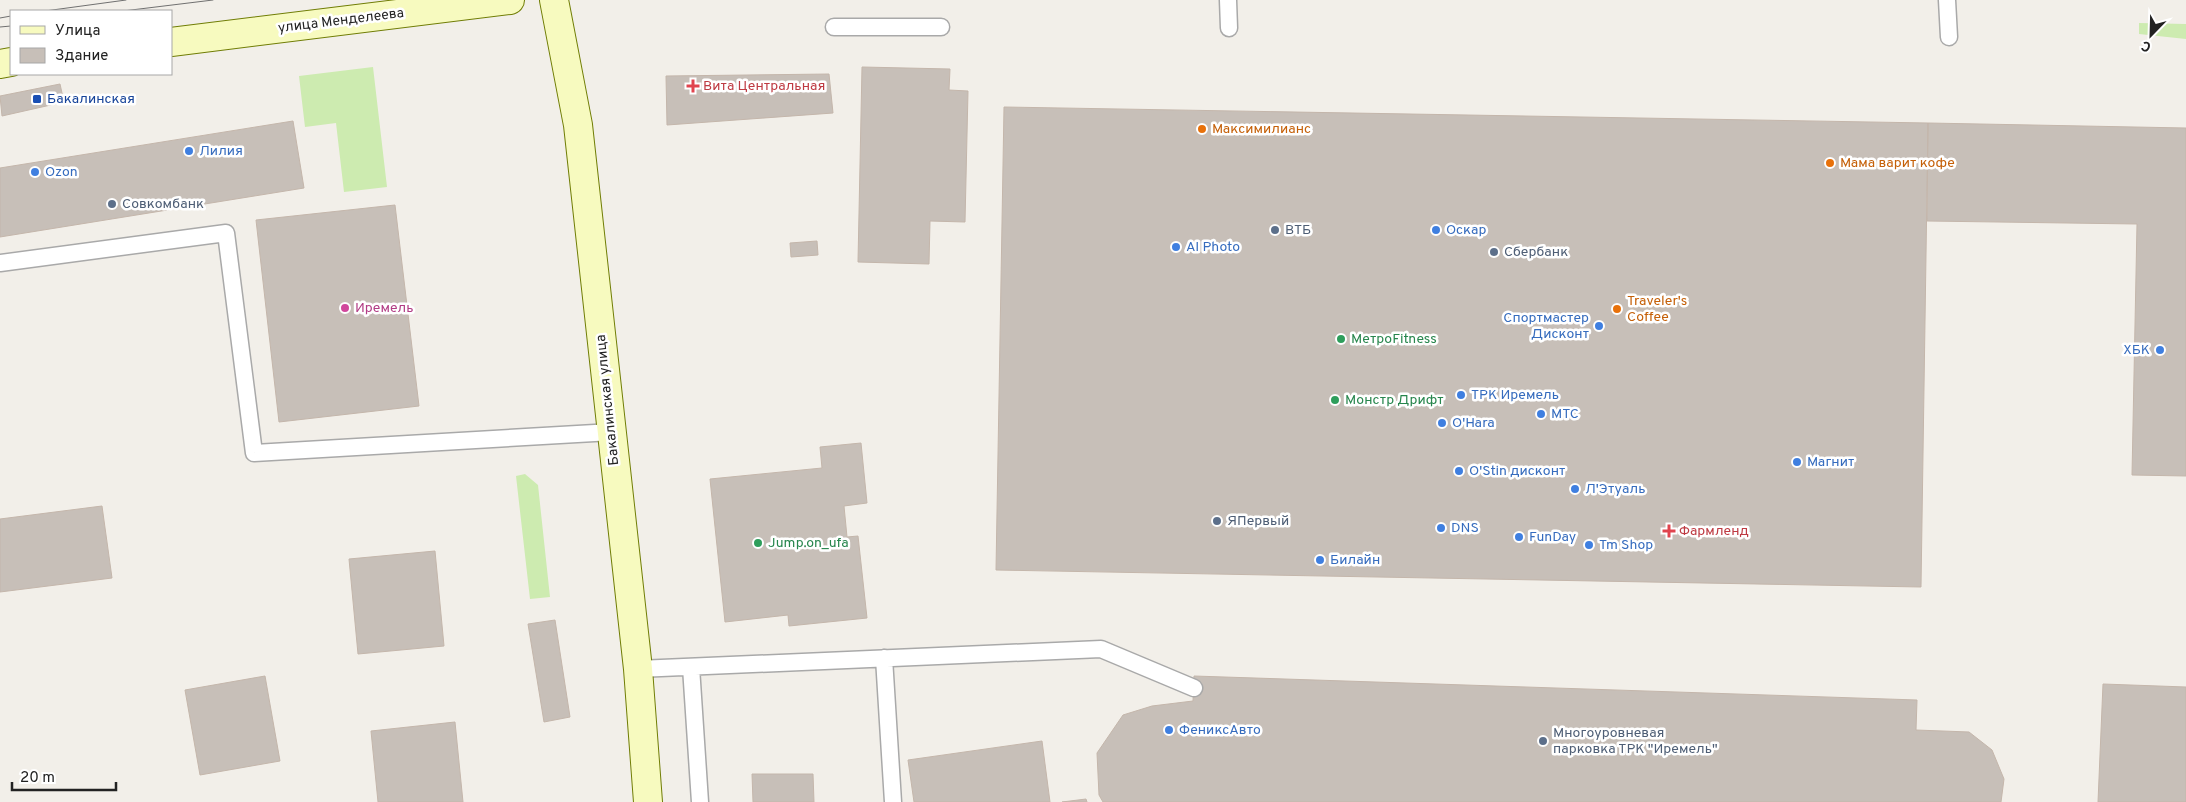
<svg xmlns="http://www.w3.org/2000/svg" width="2186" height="802" viewBox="0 0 2186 802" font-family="Overpass,sans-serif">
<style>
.grass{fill:#cdebb0}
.building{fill:#c7bfb8;stroke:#c4b6ab}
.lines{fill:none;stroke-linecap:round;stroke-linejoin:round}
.service-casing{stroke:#a9a9a9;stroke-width:19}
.secondary-casing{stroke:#707d05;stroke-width:30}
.service{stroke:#fff;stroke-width:16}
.secondary{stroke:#f7fabf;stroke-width:28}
.tram{stroke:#707070;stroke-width:1}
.health-dot{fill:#e0444e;stroke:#fff;stroke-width:2}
.transit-dot{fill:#1a4fb4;stroke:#fff;stroke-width:2}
.food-dot{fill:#e8710a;stroke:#fff;stroke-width:2}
.shop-dot{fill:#3f7fe0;stroke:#fff;stroke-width:2}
.service-dot{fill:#5c6f8a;stroke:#fff;stroke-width:2}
.hotel-dot{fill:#d1479c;stroke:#fff;stroke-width:2}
.leisure-dot{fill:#2e9e5b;stroke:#fff;stroke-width:2}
.labels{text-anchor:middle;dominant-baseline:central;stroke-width:5;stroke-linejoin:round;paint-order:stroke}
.street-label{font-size:14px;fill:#222;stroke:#fff}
.health-label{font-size:14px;fill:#be3a42;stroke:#fff;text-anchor:start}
.transit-label{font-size:14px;fill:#164399;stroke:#fff;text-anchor:start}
.food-label{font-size:14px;fill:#c56008;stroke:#fff;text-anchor:start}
.shop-label{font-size:14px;fill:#366cbe;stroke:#fff;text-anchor:start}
.service-label{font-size:14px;fill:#4e5e75;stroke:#fff;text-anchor:start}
.hotel-label{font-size:14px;fill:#b23c85;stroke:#fff;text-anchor:start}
.leisure-label{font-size:14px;fill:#27864d;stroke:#fff;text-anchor:start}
</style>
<rect width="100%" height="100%" fill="#f2efe9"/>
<!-- grass -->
<path class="grass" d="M2139,23L2186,24V39L2139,34Z
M373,67L387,187L344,192L336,123L305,127L299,76Z
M525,474L538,485L550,597L530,599L516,476Z"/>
<!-- building -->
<path class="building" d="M862,67L950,69L949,90L968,91L965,222L930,221L929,264L858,262Z
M829,74L833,113L667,125L666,76Z
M60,84L64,102L2,116L0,96Z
M1004,107L1928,123L1921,587L996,570Z
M293,121L304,188L0,237V168Z
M1928,123L2186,128V476L2132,475L2137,224L1927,221Z
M395,205L419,406L279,422L256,220Z
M817,241L818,255L791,257L790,243Z
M861,443L867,503L844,506L847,537L858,536L867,618L789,626L788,615L725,622L710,479L822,468L820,447Z
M102,506L112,578L0,592V519Z
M435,551L444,646L358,654L349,559Z
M555,620L570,717L544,722L528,624Z
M265,676L280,761L200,775L185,690Z
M1194,676L1917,700L1916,730L1969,732L1992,750L2004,779L2001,802H1103L1099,795L1097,753L1123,715L1152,706L1193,701Z
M2103,684L2186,687V802H2098Z
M455,722L463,802H378L371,731Z
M1042,741L1050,802H914L908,760Z
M752,774H813L814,802H753Z
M1086,799L1087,802H1062Z"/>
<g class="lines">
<!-- service casing -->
<g class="service-casing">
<path id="service" d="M1228,0L1229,28
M1947,0L1949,37
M834,27H941
M0,263L226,233L254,453L612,432
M884,658L893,802
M691,667L700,802
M638,669L1101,649L1194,688"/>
</g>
<!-- secondary casing -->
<g class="secondary-casing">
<path id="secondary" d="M554,0L578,125L638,669L648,802
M171,42L510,0
M0,64L11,62"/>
</g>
<!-- service -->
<use href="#service" class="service"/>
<!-- secondary -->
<use href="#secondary" class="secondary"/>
<!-- tram -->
<path class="tram" d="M45,11L126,0
M123,11L213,0
M0,18L11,16
M0,27L11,26"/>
</g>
<!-- markers -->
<g class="health-dot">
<path d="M690.5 78.5h5v5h5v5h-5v5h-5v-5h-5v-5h5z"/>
<path d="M1666.5 523.5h5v5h5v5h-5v5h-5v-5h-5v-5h5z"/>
</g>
<rect class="transit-dot" x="32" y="94" width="10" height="10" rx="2.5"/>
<g class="food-dot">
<circle cx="1202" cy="129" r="5"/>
<circle cx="1830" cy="163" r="5"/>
<circle cx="1617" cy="309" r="5"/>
</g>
<g class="shop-dot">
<circle cx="189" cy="151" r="5"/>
<circle cx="35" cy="172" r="5"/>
<circle cx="1436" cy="230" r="5"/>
<circle cx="1176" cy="247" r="5"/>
<circle cx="1599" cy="326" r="5"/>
<circle cx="2160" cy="350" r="5"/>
<circle cx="1461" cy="395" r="5"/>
<circle cx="1541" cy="414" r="5"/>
<circle cx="1442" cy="423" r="5"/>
<circle cx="1797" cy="462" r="5"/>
<circle cx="1459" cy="471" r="5"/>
<circle cx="1575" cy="489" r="5"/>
<circle cx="1441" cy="528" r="5"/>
<circle cx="1519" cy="537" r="5"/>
<circle cx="1589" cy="545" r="5"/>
<circle cx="1320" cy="560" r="5"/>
<circle cx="1169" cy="730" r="5"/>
</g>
<g class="service-dot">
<circle cx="112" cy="204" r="5"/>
<circle cx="1275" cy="230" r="5"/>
<circle cx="1494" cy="252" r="5"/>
<circle cx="1217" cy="521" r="5"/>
<circle cx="1543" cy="741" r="5"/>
</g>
<circle class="hotel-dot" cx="345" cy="308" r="5"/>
<g class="leisure-dot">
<circle cx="1341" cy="339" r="5"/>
<circle cx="1335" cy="400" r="5"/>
<circle cx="758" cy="543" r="5"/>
</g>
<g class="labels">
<!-- street labels -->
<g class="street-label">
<text transform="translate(341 21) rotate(-7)">улица Менделеева</text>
<text transform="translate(608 400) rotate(-96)">Бакалинская улица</text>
</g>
<!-- health labels -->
<g class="health-label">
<text x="703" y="86">Вита Центральная</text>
<text x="1679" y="531">Фармленд</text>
</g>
<!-- transit labels -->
<g class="transit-label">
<text x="47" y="99">Бакалинская</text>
</g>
<!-- food labels -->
<g class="food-label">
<text x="1212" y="129">Максимилианс</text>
<text x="1840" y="163">Мама варит кофе</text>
<text x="1627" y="301">Traveler's<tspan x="1627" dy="16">Coffee</tspan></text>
</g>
<!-- shop labels -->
<g class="shop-label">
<text x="199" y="151">Лилия</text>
<text x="45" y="172">Ozon</text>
<text x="1446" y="230">Оскар</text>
<text x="1186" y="247">AI Photo</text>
<text x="1589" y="318" text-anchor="end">Спортмастер<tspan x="1589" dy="16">Дисконт</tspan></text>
<text x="2150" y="350" text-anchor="end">ХБК</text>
<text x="1471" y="395">ТРК Иремель</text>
<text x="1551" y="414">МТС</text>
<text x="1452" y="423">O'Hara</text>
<text x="1807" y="462">Магнит</text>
<text x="1469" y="471">O'Stin дисконт</text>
<text x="1585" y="489">Л'Этуаль</text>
<text x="1451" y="528">DNS</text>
<text x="1529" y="537">FunDay</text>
<text x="1599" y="545">Tm Shop</text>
<text x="1330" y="560">Билайн</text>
<text x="1179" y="730">ФениксАвто</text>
</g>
<!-- service labels -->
<g class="service-label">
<text x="122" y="204">Совкомбанк</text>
<text x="1285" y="230">ВТБ</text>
<text x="1504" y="252">Сбербанк</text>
<text x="1227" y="521">ЯПервый</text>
<text x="1553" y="733">Многоуровневая<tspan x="1553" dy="16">парковка ТРК "Иремель"</tspan></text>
</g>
<!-- hotel labels -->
<g class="hotel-label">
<text x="355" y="308">Иремель</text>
</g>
<!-- leisure labels -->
<g class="leisure-label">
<text x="1351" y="339">МетроFitness</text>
<text x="1345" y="400">Монстр Дрифт</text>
<text x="768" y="543">Jump.on_ufa</text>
</g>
</g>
<!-- legend -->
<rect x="10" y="10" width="162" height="65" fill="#ffffff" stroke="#a7a7a7"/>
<rect x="20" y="26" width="25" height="8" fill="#f7fabf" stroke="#a7a7a7"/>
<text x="55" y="35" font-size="15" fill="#222222">Улица</text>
<rect x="20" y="48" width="25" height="15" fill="#c7bfb8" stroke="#a7a7a7"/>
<text x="55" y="60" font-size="15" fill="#222222">Здание</text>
<!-- north arrow -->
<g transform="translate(2151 35) rotate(203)" stroke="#ffffff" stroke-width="4" paint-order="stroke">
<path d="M0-4L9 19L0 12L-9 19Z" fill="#222222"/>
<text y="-8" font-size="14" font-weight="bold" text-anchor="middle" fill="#222222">С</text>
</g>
<!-- scale -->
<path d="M12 782v8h104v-8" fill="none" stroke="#222222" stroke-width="2.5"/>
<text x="20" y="782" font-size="15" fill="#222222" stroke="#ffffff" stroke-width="4" paint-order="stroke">20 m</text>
</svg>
